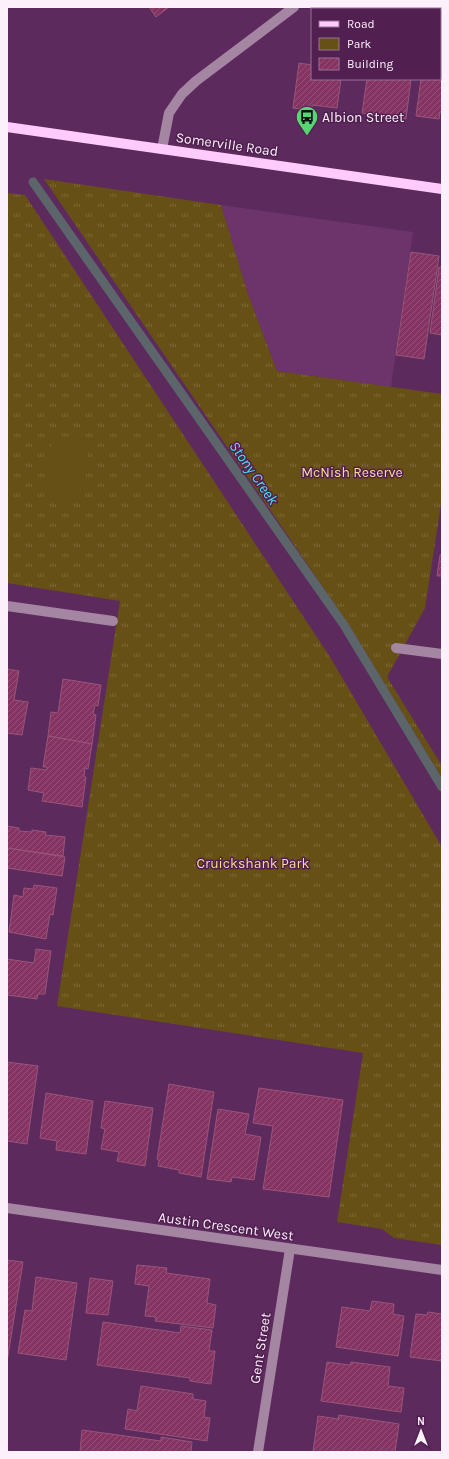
<svg xmlns="http://www.w3.org/2000/svg" width="449" height="1459" viewBox="0 0 449 1459" font-family="Karla,sans-serif">
<style>
.built{fill:#6c346b}
.park{fill:url(#park-tufts)}
.garden{fill:#665015}
.lines{fill:none;stroke-linecap:round;stroke-linejoin:round}
.stream{stroke:#5b656a;stroke-width:9}
.building{fill:url(#building-hatch);stroke:#99557a}
.minor{stroke:#a485a2;stroke-width:10}
.major{stroke:#fecbfc;stroke-width:10}
.labels{text-anchor:middle;stroke-width:3;stroke-linejoin:round;paint-order:stroke}
.poi-label{font-size:14px;fill:#fcf0fb;stroke:#512051;text-anchor:start}
.street-label{font-size:14px;fill:#fcf0fb;stroke:#512051}
.park-label{font-size:14px;fill:#f9dc97;stroke:#512051}
.water-label{font-size:15px;font-style:italic;fill:#4ddff2;stroke:#512051}
</style>
<defs>
<pattern id="park-tufts" width="24" height="20" patternUnits="userSpaceOnUse"><rect width="24" height="20" fill="#665015"/><path d="M3 7l-1-3M5 7V3M7 7l1-3M15 17l-1-3M17 17v-4M19 17l1-3" fill="none" stroke="#7d6a38"/></pattern>
<pattern id="building-hatch" width="6" height="6" patternUnits="userSpaceOnUse"><rect width="6" height="6" fill="#843362"/><path d="M-1 1l2-2M0 6l6-6M5 7l2-2" fill="none" stroke="#965179"/></pattern>
</defs>
<rect width="100%" height="100%" fill="#5d2a5d"/>
<path class="built" d="M221 205 413 232 391 387 277 371 248 294Z"/>
<g class="park">
<path d="M44 179 221 205 248 294 277 371 442 394V498L425 608 387 677 442 766V778L351 628Z"/>
<path d="M7 193 25 195 330 657 442 847V1245L394 1238 382 1229 337 1222 363 1053 57 1006 120 601 7 583Z"/>
</g>
<path class="garden" d="M53 435 90 440 81 502 44 497Z"/>
<g class="lines">
<path class="stream" d="M33 182 344 625 442 787"/>
</g>
<g class="building">
<path d="M149 7H169L156 17Z"/>
<path d="M384 7H425V9H383Z"/>
<path d="M440 31H442V112H440L439 119 416 116 421 79H440Z"/>
<path d="M299 63 312 65V79H341L337 108 312 105V111L293 108Z"/>
<path d="M367 79H411L406 119 362 113Z"/>
<path d="M411 252 439 256 424 359 396 355Z"/>
<path d="M439 267H442V335L430 333Z"/>
<path d="M440 555H442V576H437Z"/>
<path d="M7 669 19 671 14 700 28 702 22 735 7 733Z"/>
<path d="M63 679 101 685 98 706 95 705 93 714 96 715 92 744 48 736 51 712 58 713Z"/>
<path d="M48 736 92 744 88 769 85 768 84 777H86L82 807 42 801 44 793 28 790 31 768 47 770V767H43Z"/>
<path d="M7 826 19 828V831L32 832V830L46 832 45 835 65 837 63 856 7 848Z"/>
<path d="M7 848 65 857 62 876 7 868Z"/>
<path d="M34 885 57 888 53 915 50 914 46 939 9 932 14 895 23 897 24 888 33 889Z"/>
<path d="M36 949 51 951 45 994H38L37 999 7 995V959L34 963Z"/>
<path d="M7 1062 38 1066 27 1144 7 1141 8 1118 7 1117Z"/>
<path d="M169 1084 214 1092 201 1177 179 1173V1170L158 1166 159 1160 157 1159Z"/>
<path d="M259 1088 343 1100 329 1197 263 1189 273 1126 253 1123Z"/>
<path d="M46 1093 93 1101 86 1154 56 1150 57 1141 40 1138Z"/>
<path d="M105 1101 153 1108 145 1166 117 1161 119 1152 101 1149 105 1129 101 1128Z"/>
<path d="M218 1109 249 1114 245 1134 261 1137 254 1180 232 1177 231 1182 207 1179Z"/>
<path d="M7 1260 23 1262 7 1362Z"/>
<path d="M137 1265 167 1268 166 1273 210 1279 207 1303 216 1305 213 1328 155 1321 156 1317 145 1316 149 1286 135 1284Z"/>
<path d="M36 1277 77 1283 66 1360 18 1353 25 1310 32 1311Z"/>
<path d="M90 1278 113 1281 108 1315 86 1313Z"/>
<path d="M372 1301 394 1304 393 1314 404 1316 398 1356 336 1347 342 1307 370 1311Z"/>
<path d="M428 1312 442 1314V1361L410 1357 416 1314 427 1315Z"/>
<path d="M103 1322 180 1333 181 1326 212 1330 209 1351H215L211 1384 190 1381V1378L97 1365Z"/>
<path d="M327 1362 350 1365 351 1362 390 1367 388 1386 404 1388 401 1412 321 1401Z"/>
<path d="M141 1386 193 1394V1399L206 1401 204 1417 210 1418 207 1441 125 1429 128 1409 137 1411Z"/>
<path d="M339 1415 399 1424 395 1452H313L318 1416 338 1419Z"/>
<path d="M82 1430 161 1441V1437L192 1442 191 1452H80Z"/>
</g>
<g class="lines">
<g class="minor">
<path d="M162 149 169 113 182 94 196 81 294 7"/>
<path d="M7 606 113 621"/>
<path d="M396 648 442 654"/>
<path d="M7 1208 442 1270"/>
<path d="M258 1452 290 1249"/>
</g>
<path class="major" d="M7 127 442 189"/>
</g>
<defs>
<g id="bus-pin" transform="scale(1.15)"><path d="M0 17L-7.5 6A9.5 9.5 0 1 1 7.5 6Z" fill="#57d570" stroke="#512051"/><path d="M-5-6H5V4H4V6H2V4H-2V6H-4V4H-5ZM-3.5-4V0h7V-4ZM-3.5 1.2v1.5H-2V1.2ZM2 1.2v1.5H3.5V1.2Z" fill="#111"/></g>
</defs>
<g fill-rule="evenodd">
<use href="#bus-pin" x="307" y="117"/>
</g>
<g class="labels">
<g class="poi-label">
<text x="322" y="122">Albion Street</text>
</g>
<g class="street-label">
<text transform="translate(227 144) rotate(8)" y="5">Somerville Road</text>
<text transform="translate(226 1226) rotate(8)" y="5">Austin Crescent West</text>
<text transform="translate(260 1348) rotate(-81)" y="5">Gent Street</text>
</g>
<g class="park-label">
<text x="352" y="477">McNish Reserve</text>
<text x="253" y="868">Cruickshank Park</text>
</g>
<g class="water-label">
<text transform="translate(254 473) rotate(55)" y="5">Stony Creek</text>
</g>
</g>
<rect width="449" height="1459" fill="none" stroke="#fcf0fb" stroke-width="16"/>
<rect x="311" y="8" width="130" height="72" fill="#512051" stroke="#957395"/>
<rect x="319" y="21" width="20" height="6" fill="#fecbfc" stroke="#957395"/>
<text x="347" y="28" font-size="12" fill="#fcf0fb">Road</text>
<rect x="319" y="38" width="20" height="12" fill="url(#park-tufts)" stroke="#957395"/>
<text x="347" y="48" font-size="12" fill="#fcf0fb">Park</text>
<rect x="319" y="58" width="20" height="12" fill="url(#building-hatch)" stroke="#957395"/>
<text x="347" y="68" font-size="12" fill="#fcf0fb">Building</text>
<g transform="translate(421 1431)" stroke="#512051" stroke-width="3" paint-order="stroke">
<path d="M0-3L7 15L0 10L-7 15Z" fill="#fcf0fb"/>
<text y="-6" font-size="11" font-weight="bold" text-anchor="middle" fill="#fcf0fb">N</text>
</g>
</svg>
